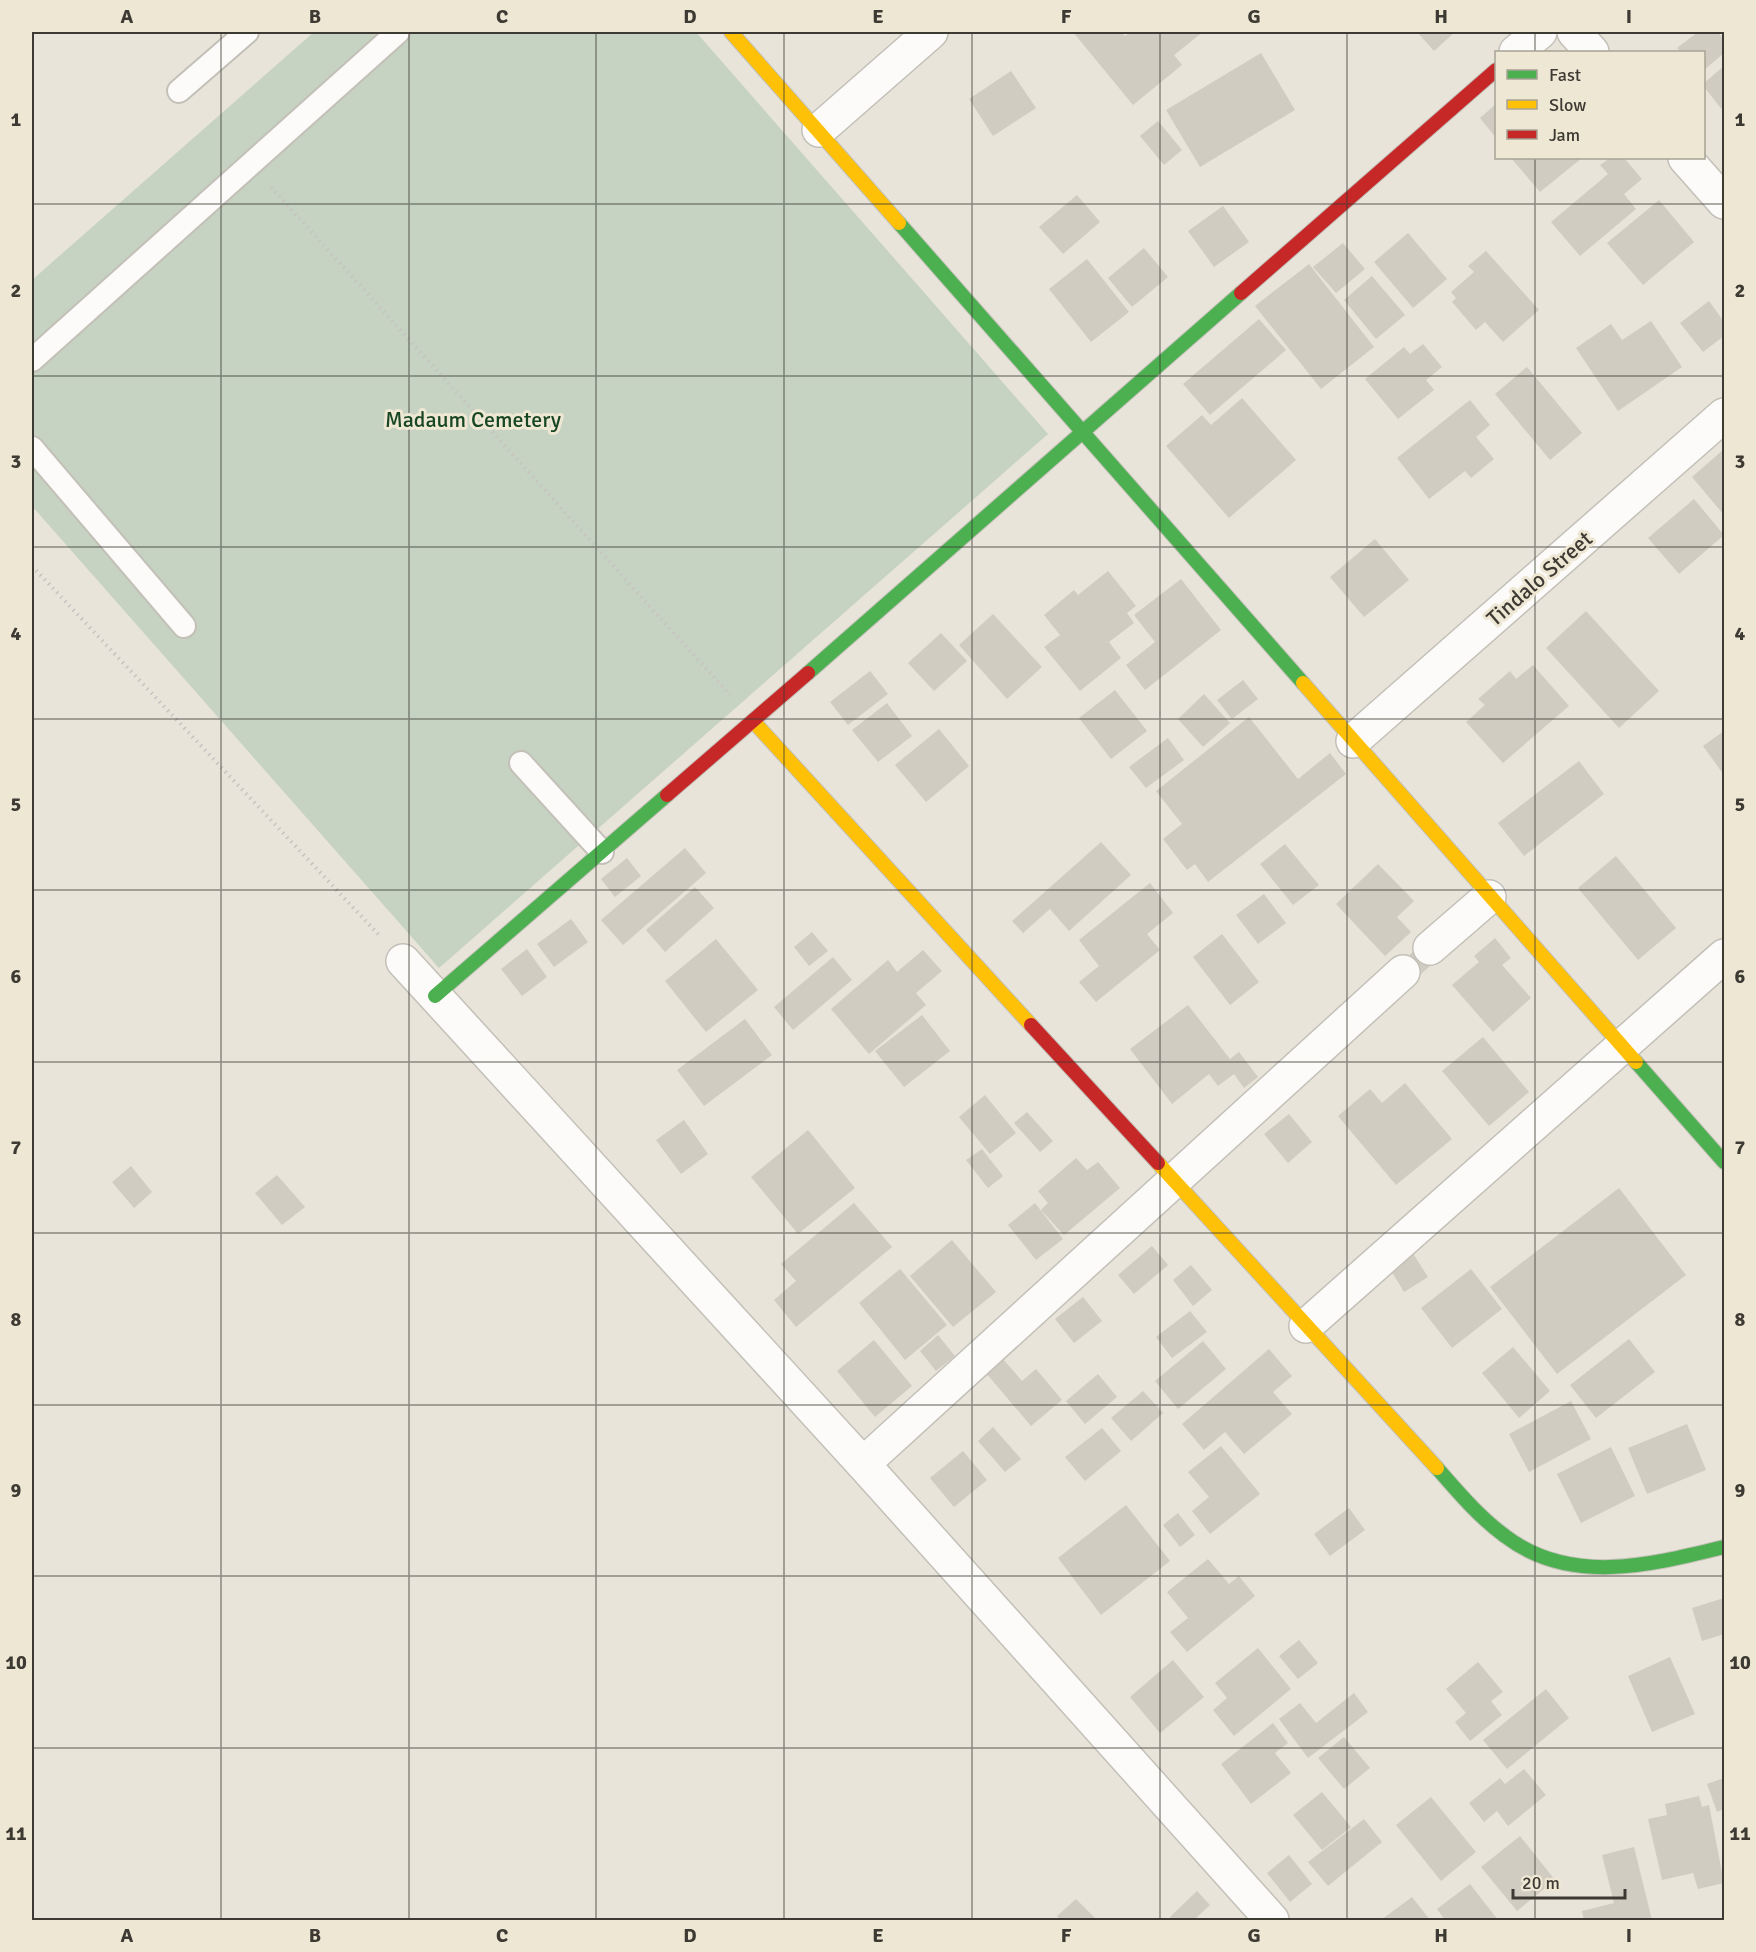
<svg xmlns="http://www.w3.org/2000/svg" width="1756" height="1952" viewBox="0 0 1756 1952" font-family="Signika,sans-serif">
<style>
.green{fill:#c6d2c2}
.building{fill:#d0ccc1}
.lines{fill:none;stroke-linecap:round;stroke-linejoin:round}
.lane-casing{stroke:#c3c0b8;stroke-width:26}
.street-casing{stroke:#c3c0b8;stroke-width:36}
.fast-casing{stroke:#c3c0b8;stroke-width:16}
.slow-casing{stroke:#c3c0b8;stroke-width:16}
.jam-casing{stroke:#c3c0b8;stroke-width:16}
.path{stroke:#c6c4c1;stroke-width:4;stroke-dasharray:1.5 4.5;stroke-linecap:butt}
.lane{stroke:#fcfbf9;stroke-width:22}
.street{stroke:#fcfbf9;stroke-width:33}
.fast{stroke:#4caf50;stroke-width:14}
.slow{stroke:#ffc107;stroke-width:14}
.jam{stroke:#c62828;stroke-width:14}
.grid{fill:none;stroke:#3d3a33;stroke-width:1.5;stroke-opacity:0.55}
.labels{text-anchor:middle;stroke-width:6;stroke-linejoin:round;paint-order:stroke}
.park-label{font-size:22px;fill:#174623;stroke:#eee7d4}
.street-label{font-size:22px;fill:#3d3a33;stroke:#eee7d4}
.neatline{fill:none;stroke:#3d3a33;stroke-width:2}
.grid-label{font-size:20px;text-anchor:middle;font-weight:bold;fill:#3d3a33}
</style>
<rect width="100%" height="100%" fill="#e8e4da"/>
<path class="green" d="M314 32H696L1048 434 439 968 32 506V280Z"/>
<g class="building">
<path d="M1073 32H1121L1125 36 1131 32H1203L1174 55 1182 65 1133 105Z"/>
<path d="M1417 32H1455L1434 51Z"/>
<path d="M1698 32H1718L1724 40V53L1704 70V52H1681L1677 48Z"/>
<path d="M1261 53 1295 110 1200 167 1166 110Z"/>
<path d="M1724 66V112L1704 87V83Z"/>
<path d="M1011 71 1036 108 993 136 969 99Z"/>
<path d="M1496 104V138L1480 118Z"/>
<path d="M1158 121 1182 150 1164 165 1140 136Z"/>
<path d="M1511 158H1582L1540 192Z"/>
<path d="M1610 158H1624L1642 179 1624 194 1636 209 1580 256 1551 222 1608 174 1600 165Z"/>
<path d="M1077 195 1100 222 1063 254 1039 227Z"/>
<path d="M1659 200 1694 242 1643 285 1607 243Z"/>
<path d="M1223 206 1249 242 1214 267 1188 231Z"/>
<path d="M1408 233 1447 279 1413 308 1374 262Z"/>
<path d="M1343 243 1365 269 1336 293 1313 267Z"/>
<path d="M1144 248 1168 277 1132 307 1108 278Z"/>
<path d="M1486 251 1539 310 1503 342 1485 322 1476 330 1452 302 1456 298 1451 292 1474 272 1468 266Z"/>
<path d="M1087 259 1129 312 1091 342 1049 289Z"/>
<path d="M1309 264 1374 347 1321 389 1255 306Z"/>
<path d="M1372 276 1405 315 1376 339 1344 300Z"/>
<path d="M1709 301 1724 322V336L1703 352 1680 323Z"/>
<path d="M1259 319 1286 350 1210 415 1183 384Z"/>
<path d="M1651 321 1682 367 1618 411 1576 348 1611 324 1622 340Z"/>
<path d="M1423 344 1442 367 1426 380 1434 390 1398 419 1365 379 1404 347 1410 354Z"/>
<path d="M1527 367 1582 433 1550 460 1495 394Z"/>
<path d="M1242 398 1296 460 1229 518 1166 446 1202 415 1211 425Z"/>
<path d="M1470 400 1490 425 1476 437 1494 459 1471 478 1465 471 1429 499 1397 458Z"/>
<path d="M1724 449V515L1692 477Z"/>
<path d="M1694 499 1724 535 1679 574 1648 538Z"/>
<path d="M1375 539 1409 580 1364 617 1330 577Z"/>
<path d="M1108 571 1136 606 1127 613 1134 623 1109 642 1121 658 1080 691 1044 647 1060 635 1044 615 1074 590 1078 595Z"/>
<path d="M1181 579 1221 630 1145 690 1126 665 1155 642 1134 615Z"/>
<path d="M1586 611 1659 691 1619 728 1546 648Z"/>
<path d="M993 614 1042 667 1007 699 959 645Z"/>
<path d="M941 633 967 661 934 691 908 663Z"/>
<path d="M1533 665 1569 706 1503 763 1466 722 1485 705 1478 699 1510 671 1516 679Z"/>
<path d="M870 671 888 694 848 725 830 702Z"/>
<path d="M1243 680 1258 699 1232 719 1217 700Z"/>
<path d="M1115 690 1147 731 1111 759 1079 718Z"/>
<path d="M1204 694 1230 723 1203 747 1178 719Z"/>
<path d="M887 703 912 736 878 762 852 730Z"/>
<path d="M1249 717 1298 779 1330 753 1346 774 1208 882 1195 864 1187 870 1163 839 1182 824 1156 791Z"/>
<path d="M939 729 969 766 926 802 895 765Z"/>
<path d="M1724 731V775L1703 746Z"/>
<path d="M1168 738 1184 760 1146 788 1129 767Z"/>
<path d="M1579 761 1604 794 1524 856 1498 823Z"/>
<path d="M1101 842 1131 875 1069 931 1050 909 1023 933 1012 921Z"/>
<path d="M1285 844 1319 885 1293 905 1260 864Z"/>
<path d="M685 848 706 873 623 945 601 920Z"/>
<path d="M1616 856 1676 928 1638 960 1578 888Z"/>
<path d="M627 858 641 876 615 897 601 879Z"/>
<path d="M1378 864 1414 901 1397 917 1411 932 1385 956 1336 904Z"/>
<path d="M1150 883 1173 913 1147 934 1160 950 1096 1002 1079 982 1099 966 1079 940Z"/>
<path d="M695 887 714 908 665 952 646 930Z"/>
<path d="M1264 894 1286 923 1258 944 1236 915Z"/>
<path d="M571 919 588 942 554 967 537 944Z"/>
<path d="M812 932 828 951 809 966 794 947Z"/>
<path d="M1222 934 1259 982 1230 1005 1193 957Z"/>
<path d="M1495 938 1511 958 1502 965 1531 998 1493 1032 1452 985 1479 962 1474 956Z"/>
<path d="M716 939 758 990 706 1032 665 981Z"/>
<path d="M1424 942 1438 959 1412 982 1397 966Z"/>
<path d="M527 949 547 977 522 996 501 969Z"/>
<path d="M923 950 942 971 916 993 926 1005 869 1054 831 1009 888 960 897 972Z"/>
<path d="M833 957 852 980 793 1030 774 1007Z"/>
<path d="M1188 1005 1230 1059 1239 1052 1258 1077 1244 1088 1234 1074 1218 1086 1209 1074 1172 1104 1130 1049Z"/>
<path d="M922 1015 950 1051 904 1087 875 1051Z"/>
<path d="M745 1019 772 1055 704 1106 677 1070Z"/>
<path d="M1483 1037 1529 1092 1489 1126 1442 1071Z"/>
<path d="M1405 1083 1452 1139 1396 1185 1338 1116 1370 1089 1382 1103Z"/>
<path d="M985 1095 1016 1133 990 1154 959 1117Z"/>
<path d="M1027 1112 1053 1141 1040 1152 1014 1123Z"/>
<path d="M1289 1114 1312 1142 1288 1163 1264 1134Z"/>
<path d="M684 1120 708 1154 681 1174 656 1140Z"/>
<path d="M808 1130 855 1188 798 1234 751 1177Z"/>
<path d="M982 1149 1003 1176 988 1188 966 1160Z"/>
<path d="M1076 1158 1087 1170 1098 1162 1120 1188 1064 1235 1041 1210 1048 1203 1038 1191Z"/>
<path d="M131 1166 152 1192 134 1208 112 1182Z"/>
<path d="M277 1175 305 1207 282 1225 255 1193Z"/>
<path d="M1619 1188 1686 1275 1557 1374 1490 1287Z"/>
<path d="M854 1203 892 1247 796 1327 774 1300 796 1281 781 1264Z"/>
<path d="M1035 1203 1063 1239 1036 1260 1008 1225Z"/>
<path d="M952 1240 996 1292 953 1327 910 1276Z"/>
<path d="M1152 1246 1168 1265 1134 1294 1118 1275Z"/>
<path d="M1412 1252 1428 1277 1404 1292 1389 1267Z"/>
<path d="M1191 1265 1212 1290 1193 1306 1173 1280Z"/>
<path d="M900 1269 947 1325 905 1360 859 1303Z"/>
<path d="M1471 1269 1502 1309 1452 1348 1421 1308Z"/>
<path d="M1083 1297 1102 1321 1074 1343 1055 1319Z"/>
<path d="M1190 1311 1207 1332 1172 1358 1156 1337Z"/>
<path d="M938 1335 955 1356 936 1371 920 1351Z"/>
<path d="M1629 1339 1655 1372 1596 1418 1570 1385Z"/>
<path d="M874 1340 912 1386 875 1417 837 1371Z"/>
<path d="M1203 1341 1226 1369 1178 1409 1155 1381Z"/>
<path d="M1513 1347 1550 1391 1519 1418 1482 1373Z"/>
<path d="M1269 1349 1292 1376 1273 1392 1292 1414 1244 1454 1225 1432 1204 1450 1182 1424Z"/>
<path d="M1003 1359 1022 1381 1036 1369 1062 1400 1031 1426 986 1373Z"/>
<path d="M1098 1374 1117 1397 1085 1424 1066 1401Z"/>
<path d="M1143 1391 1163 1413 1131 1441 1111 1418Z"/>
<path d="M1571 1401 1591 1439 1529 1472 1509 1434Z"/>
<path d="M1687 1424 1706 1470 1647 1494 1628 1448Z"/>
<path d="M993 1427 1021 1459 1005 1472 978 1441Z"/>
<path d="M1102 1428 1121 1451 1085 1481 1065 1457Z"/>
<path d="M1221 1446 1260 1494 1210 1534 1192 1511 1209 1497 1188 1472Z"/>
<path d="M1611 1447 1635 1496 1581 1523 1557 1474Z"/>
<path d="M963 1451 987 1480 954 1507 930 1478Z"/>
<path d="M1126 1505 1170 1561 1101 1615 1058 1558Z"/>
<path d="M1349 1508 1365 1530 1330 1556 1314 1534Z"/>
<path d="M1178 1513 1195 1535 1180 1547 1163 1525Z"/>
<path d="M1208 1559 1229 1584 1239 1576 1255 1596 1187 1652 1170 1632 1188 1618 1167 1592Z"/>
<path d="M1724 1598V1634L1702 1641 1692 1608Z"/>
<path d="M1299 1640 1318 1663 1298 1679 1279 1656Z"/>
<path d="M1258 1648 1291 1689 1234 1736 1213 1710 1227 1698 1215 1683Z"/>
<path d="M1670 1657 1695 1714 1652 1732 1628 1676Z"/>
<path d="M1173 1660 1204 1697 1160 1733 1130 1697Z"/>
<path d="M1478 1662 1503 1692 1491 1701 1502 1715 1470 1741 1455 1722 1466 1713 1446 1689Z"/>
<path d="M1546 1689 1569 1718 1507 1769 1483 1740Z"/>
<path d="M1354 1693 1368 1712 1308 1758 1279 1719 1300 1703 1316 1723Z"/>
<path d="M1273 1723 1288 1743 1275 1753 1291 1773 1251 1804 1221 1764Z"/>
<path d="M1344 1737 1370 1768 1344 1789 1318 1758Z"/>
<path d="M1524 1769 1546 1795 1508 1826 1497 1811 1484 1822 1469 1803 1500 1778 1505 1784Z"/>
<path d="M1724 1778V1809L1717 1812 1707 1784Z"/>
<path d="M1322 1792 1351 1827 1322 1850 1293 1815Z"/>
<path d="M1699 1796 1702 1807 1709 1805 1724 1883 1698 1889 1693 1873 1662 1880 1648 1819 1667 1815 1665 1804Z"/>
<path d="M1431 1797 1476 1852 1441 1881 1396 1825Z"/>
<path d="M1364 1819 1382 1842 1328 1886 1308 1862Z"/>
<path d="M1520 1836 1555 1880 1517 1911 1481 1867Z"/>
<path d="M1634 1847 1652 1920H1584L1582 1911 1614 1903 1602 1855Z"/>
<path d="M1289 1855 1312 1884 1290 1902 1267 1873Z"/>
<path d="M1470 1884 1498 1920H1445L1437 1909Z"/>
<path d="M1197 1891 1210 1905 1194 1920H1174L1170 1917Z"/>
<path d="M1412 1897 1430 1920H1381Z"/>
<path d="M1076 1899 1097 1920H1061L1057 1916Z"/>
</g>
<g class="lines">
<g class="lane-casing">
<g id="lane">
<path d="M179 91 247 32"/>
<path d="M32 360 398 32"/>
<path d="M32 448 184 626"/>
<path d="M521 763 602 852"/>
</g>
</g>
<g class="street-casing">
<g id="street">
<path d="M1574 32 1592 52"/>
<path d="M1516 52 1540 32"/>
<path d="M819 130 931 32"/>
<path d="M1685 158 1724 202"/>
<path d="M1353 741 1724 415"/>
<path d="M1430 948 1489 897"/>
<path d="M403 961 863 1464 1272 1920"/>
<path d="M1306 1326 1724 956"/>
<path d="M863 1464 1403 972"/>
</g>
</g>
<g class="fast-casing">
<g id="fast">
<path d="M899 223 1303 683"/>
<path d="M808 673 1241 293"/>
<path d="M435 996 667 795"/>
<path d="M1636 1062 1724 1162"/>
<path d="M1437 1468C1458 1492 1479 1517 1505 1536 1570 1586 1651 1565 1724 1547"/>
</g>
</g>
<g class="slow-casing">
<g id="slow">
<path d="M731 32 899 223"/>
<path d="M1303 683 1636 1062"/>
<path d="M753 721 1031 1025"/>
<path d="M1158 1163 1437 1468"/>
</g>
</g>
<g class="jam-casing">
<g id="jam">
<path d="M1241 293 1496 70"/>
<path d="M667 795 808 673"/>
<path d="M1031 1025 1158 1163"/>
</g>
</g>
<g class="path">
<path d="M271 187 730 695"/>
<path d="M32 566 379 935"/>
</g>
<use href="#lane" class="lane"/>
<use href="#street" class="street"/>
<use href="#fast" class="fast"/>
<use href="#slow" class="slow"/>
<use href="#jam" class="jam"/>
</g>
<path class="grid" d="M221 32V1920M409 32V1920M596 32V1920M784 32V1920M972 32V1920M1160 32V1920M1347 32V1920M1535 32V52M1535 158V1920M32 204H1724M32 376H1724M32 547H1724M32 719H1724M32 890H1724M32 1062H1724M32 1233H1724M32 1405H1724M32 1576H1724M32 1748H1724"/>
<g class="labels">
<g class="park-label">
<text x="473" y="427">Madaum Cemetery</text>
</g>
<g class="street-label">
<text transform="translate(1539 578) rotate(-41)" y="8">Tindalo Street</text>
</g>
</g>
<rect width="1756" height="1952" fill="none" stroke="#eee7d4" stroke-width="66"/>
<rect x="1495" y="51" width="210" height="108" fill="#eee7d4" stroke="#a7a294" stroke-width="1.5"/>
<rect x="1507" y="70" width="30" height="9" fill="#4caf50" stroke="#a7a294" stroke-width="1.5"/>
<text x="1549" y="81" font-size="18" fill="#3d3a33">Fast</text>
<rect x="1507" y="100" width="30" height="9" fill="#ffc107" stroke="#a7a294" stroke-width="1.5"/>
<text x="1549" y="111" font-size="18" fill="#3d3a33">Slow</text>
<rect x="1507" y="130" width="30" height="9" fill="#c62828" stroke="#a7a294" stroke-width="1.5"/>
<text x="1549" y="141" font-size="18" fill="#3d3a33">Jam</text>
<path d="M1513 1889v9h112v-9" fill="none" stroke="#3d3a33" stroke-width="3"/>
<text x="1522" y="1889" font-size="18" fill="#3d3a33" stroke="#eee7d4" stroke-width="4.5" paint-order="stroke">20 m</text>
<rect x="33" y="33" width="1690" height="1886" class="neatline"/>
<g class="grid-label">
<text x="127" y="23">A</text>
<text x="315" y="23">B</text>
<text x="502" y="23">C</text>
<text x="690" y="23">D</text>
<text x="878" y="23">E</text>
<text x="1066" y="23">F</text>
<text x="1254" y="23">G</text>
<text x="1441" y="23">H</text>
<text x="1629" y="23">I</text>
<text x="16" y="126">1</text>
<text x="1740" y="126">1</text>
<text x="16" y="297">2</text>
<text x="1740" y="297">2</text>
<text x="16" y="468">3</text>
<text x="1740" y="468">3</text>
<text x="16" y="640">4</text>
<text x="1740" y="640">4</text>
<text x="16" y="811">5</text>
<text x="1740" y="811">5</text>
<text x="16" y="983">6</text>
<text x="1740" y="983">6</text>
<text x="16" y="1154">7</text>
<text x="1740" y="1154">7</text>
<text x="16" y="1326">8</text>
<text x="1740" y="1326">8</text>
<text x="16" y="1497">9</text>
<text x="1740" y="1497">9</text>
<text x="16" y="1669">10</text>
<text x="1740" y="1669">10</text>
<text x="16" y="1840">11</text>
<text x="1740" y="1840">11</text>
<text x="127" y="1942">A</text>
<text x="315" y="1942">B</text>
<text x="502" y="1942">C</text>
<text x="690" y="1942">D</text>
<text x="878" y="1942">E</text>
<text x="1066" y="1942">F</text>
<text x="1254" y="1942">G</text>
<text x="1441" y="1942">H</text>
<text x="1629" y="1942">I</text>
</g>
</svg>
